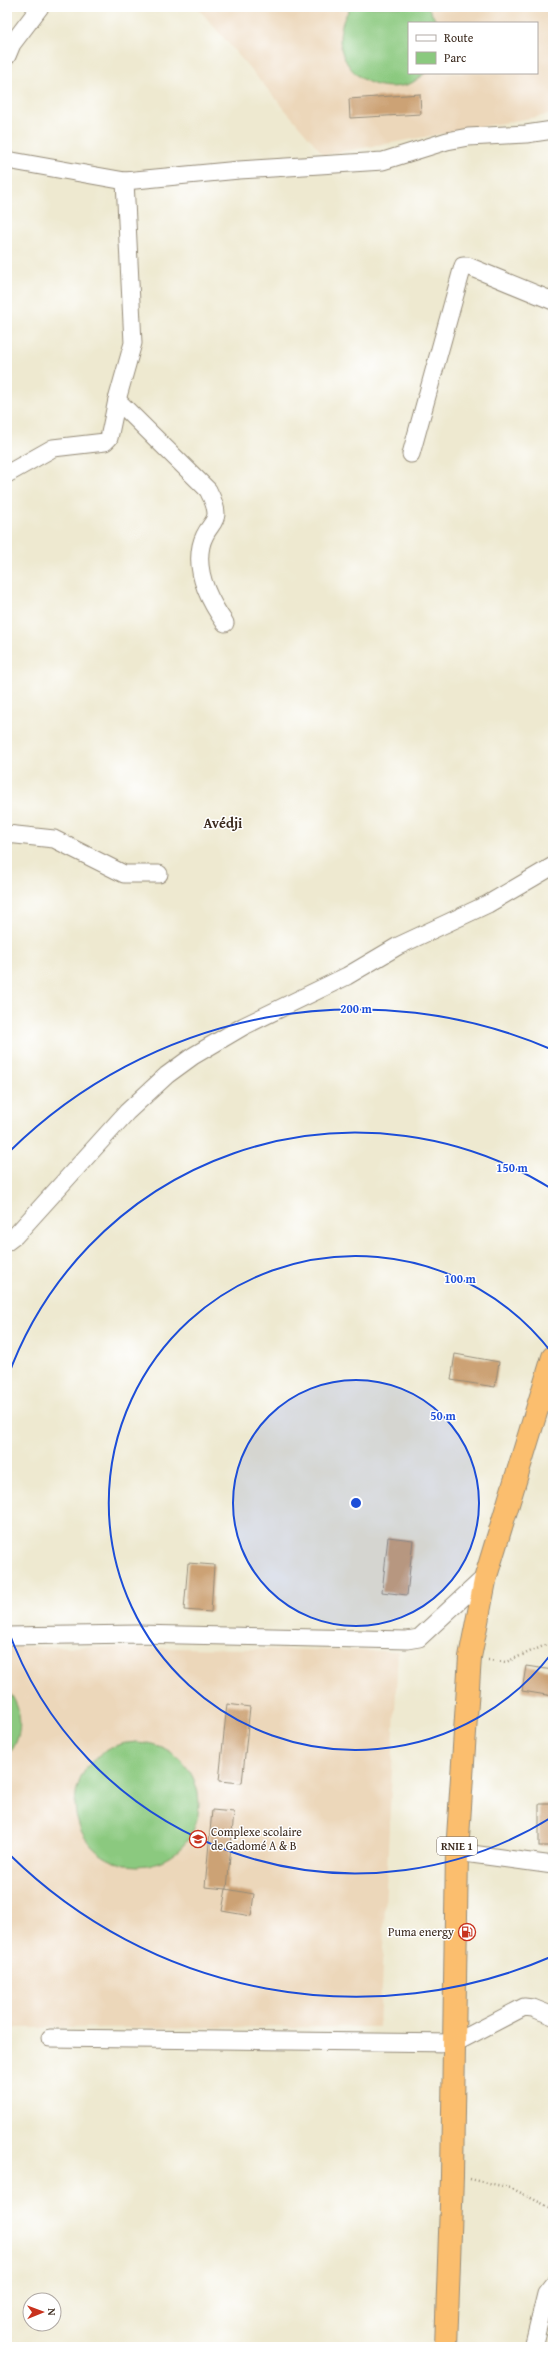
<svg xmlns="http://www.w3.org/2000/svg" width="560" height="2354" viewBox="0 0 560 2354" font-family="'Gentium Book Plus',serif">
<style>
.built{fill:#ecd7ba;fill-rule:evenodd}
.park{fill:#8bc97f;stroke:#637a4e}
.building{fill:#cca275}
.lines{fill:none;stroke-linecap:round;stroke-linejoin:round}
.minor-casing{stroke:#948a77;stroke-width:19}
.highway-casing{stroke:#948a77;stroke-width:24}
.path{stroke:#948a77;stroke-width:2.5;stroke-dasharray:1 3;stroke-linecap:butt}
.minor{stroke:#fff;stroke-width:17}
.highway{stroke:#fbbe6e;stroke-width:22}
.ring{fill:none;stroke:#1d4ed8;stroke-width:2}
.labels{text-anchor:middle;stroke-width:3;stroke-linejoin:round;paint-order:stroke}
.shield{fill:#fff;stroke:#766a62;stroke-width:1}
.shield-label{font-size:11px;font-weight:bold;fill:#3b2a1e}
.poi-label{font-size:12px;fill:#3b2a1e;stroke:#fff;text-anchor:start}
.quarter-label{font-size:14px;font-weight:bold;fill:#3b2a1e;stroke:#fff}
.centre{fill:#1d4ed8;stroke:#fff;stroke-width:2}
.ring-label{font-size:12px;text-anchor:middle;font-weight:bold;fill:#1d4ed8;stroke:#fff;stroke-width:3;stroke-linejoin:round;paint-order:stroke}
</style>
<rect width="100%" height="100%" fill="#fff"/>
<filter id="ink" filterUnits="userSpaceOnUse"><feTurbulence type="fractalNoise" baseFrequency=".025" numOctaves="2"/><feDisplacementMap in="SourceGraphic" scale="8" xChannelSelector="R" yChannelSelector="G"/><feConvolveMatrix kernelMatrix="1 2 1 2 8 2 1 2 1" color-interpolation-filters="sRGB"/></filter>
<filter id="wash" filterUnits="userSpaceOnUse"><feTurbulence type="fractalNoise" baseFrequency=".012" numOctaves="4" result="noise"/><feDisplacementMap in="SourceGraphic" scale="16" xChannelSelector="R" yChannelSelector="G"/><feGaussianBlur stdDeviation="0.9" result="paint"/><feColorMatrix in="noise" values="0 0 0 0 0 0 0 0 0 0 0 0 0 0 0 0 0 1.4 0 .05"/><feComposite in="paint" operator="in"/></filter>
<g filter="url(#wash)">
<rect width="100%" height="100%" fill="#eee9d0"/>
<g class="built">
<path d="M197 7H553V114L324 155ZM409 23H537V73H409Z"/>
<path d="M7 1646 398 1651 379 2027 7 2028Z"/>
</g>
<g class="park">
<path d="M351 7H428L437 23H409V73H425L424 74C419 78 412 84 406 85 357 97 321 48 351 7Z"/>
<path d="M7 1690C24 1707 24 1739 7 1756Z"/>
<circle cx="137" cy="1804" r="62"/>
</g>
<g id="blocks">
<g class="building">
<path d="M420 94 421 114 350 118 349 99Z"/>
<path d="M455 1354 499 1362 495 1387 451 1380Z"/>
<path d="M388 1537 413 1540 407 1595 382 1592Z"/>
<path d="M188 1563 214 1565 211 1612 184 1610Z"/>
<path d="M526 1666 553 1670V1696L522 1691Z"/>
<path d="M227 1704 250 1707 242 1783 219 1781Z"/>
<rect x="539" y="1804" width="14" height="42"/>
<path d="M212 1810 234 1812 227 1889 205 1887Z"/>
<path d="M226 1889 254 1894 251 1916 222 1911Z"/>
</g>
</g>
</g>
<g filter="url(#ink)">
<use href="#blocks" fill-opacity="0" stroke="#948a77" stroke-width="1"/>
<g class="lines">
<g class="minor-casing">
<g id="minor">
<path d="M7 56 12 44 40 7"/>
<path d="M7 160 125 181 239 170 383 161 447 141 468 137 526 134 553 130"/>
<path d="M117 400 133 343 125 181"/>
<path d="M411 454 463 266H468L553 301"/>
<path d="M7 474 53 448 105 442 109 438 117 400 208 490C227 527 207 518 201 546 195 574 210 602 225 623"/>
<path d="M7 834 54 839 124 874H159"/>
<path d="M7 1242 15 1236 127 1112 167 1075 193 1056 244 1026 347 976 398 946 488 904 553 866"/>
<path d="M7 1636 137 1634 407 1640 419 1638 486 1576"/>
<path d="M457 1852 553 1865"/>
<path d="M50 2038 455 2043 524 2007 533 2008 553 2016"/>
<path d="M533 2347 546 2294 553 2285"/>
</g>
</g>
<g class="highway-casing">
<path id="highway" d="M446 2347 452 2176 457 1852 470 1657 486 1576 553 1357"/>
</g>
<g class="path">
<path d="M488 1660 506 1662 553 1642"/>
<path d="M470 2179 511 2188 553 2209"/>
</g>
<use href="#minor" class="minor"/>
<use href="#highway" class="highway"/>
</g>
</g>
<circle cx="356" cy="1503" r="123" fill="#1d4ed8" fill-opacity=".12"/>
<g class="ring">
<circle cx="356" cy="1503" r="123"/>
<path d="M552 1653A247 247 0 1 1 552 1353"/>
<path d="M552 1817A370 370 0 0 1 7 1627M7 1379A370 370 0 0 1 552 1189"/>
<path d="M553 1956A494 494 0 0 1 10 1855M10 1151A494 494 0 0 1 553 1050"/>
</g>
<defs>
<g id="school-ring" transform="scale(0.9)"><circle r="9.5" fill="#fff" stroke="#c8321e" stroke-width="1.5"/><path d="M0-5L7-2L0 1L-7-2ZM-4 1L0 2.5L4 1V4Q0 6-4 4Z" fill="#c8321e"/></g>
<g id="fuel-ring" transform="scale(0.9)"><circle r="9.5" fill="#fff" stroke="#c8321e" stroke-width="1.5"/><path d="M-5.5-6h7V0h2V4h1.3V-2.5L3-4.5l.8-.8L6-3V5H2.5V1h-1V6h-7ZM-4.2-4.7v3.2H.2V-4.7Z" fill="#c8321e"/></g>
</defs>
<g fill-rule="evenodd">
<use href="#school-ring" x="198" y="1839"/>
<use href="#fuel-ring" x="467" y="1932"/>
</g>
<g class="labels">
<rect class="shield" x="437" y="1837" width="40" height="18" rx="3"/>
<g class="shield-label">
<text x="457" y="1850">RNIE 1</text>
</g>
<g class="poi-label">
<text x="211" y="1836">Complexe scolaire<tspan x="211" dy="14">de Gadomé A &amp; B</tspan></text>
<text x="454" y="1936" text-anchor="end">Puma energy</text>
</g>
<g class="quarter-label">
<text x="223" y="828">Avédji</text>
</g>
</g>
<circle cx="356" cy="1503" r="6" class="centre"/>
<g class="ring-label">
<text x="356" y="1013">200 m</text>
<text x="512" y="1172">150 m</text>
<text x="460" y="1283">100 m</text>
<text x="443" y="1420">50 m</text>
</g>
<rect width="560" height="2354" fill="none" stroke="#fff" stroke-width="24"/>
<rect x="408" y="22" width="130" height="52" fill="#ffffff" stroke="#b1aaa5"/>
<rect x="416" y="35" width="20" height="6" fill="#ffffff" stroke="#b1aaa5"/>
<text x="444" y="42" font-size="12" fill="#3b2a1e">Route</text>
<rect x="416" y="52" width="20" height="12" fill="#8bc97f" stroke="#b1aaa5"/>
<text x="444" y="62" font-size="12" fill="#3b2a1e">Parc</text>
<g transform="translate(42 2312) rotate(89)"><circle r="19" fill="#ffffff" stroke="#b1aaa5"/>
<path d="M0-3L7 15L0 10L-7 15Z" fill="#c8321e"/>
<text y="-6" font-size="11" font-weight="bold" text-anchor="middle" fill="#3b2a1e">N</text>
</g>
</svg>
